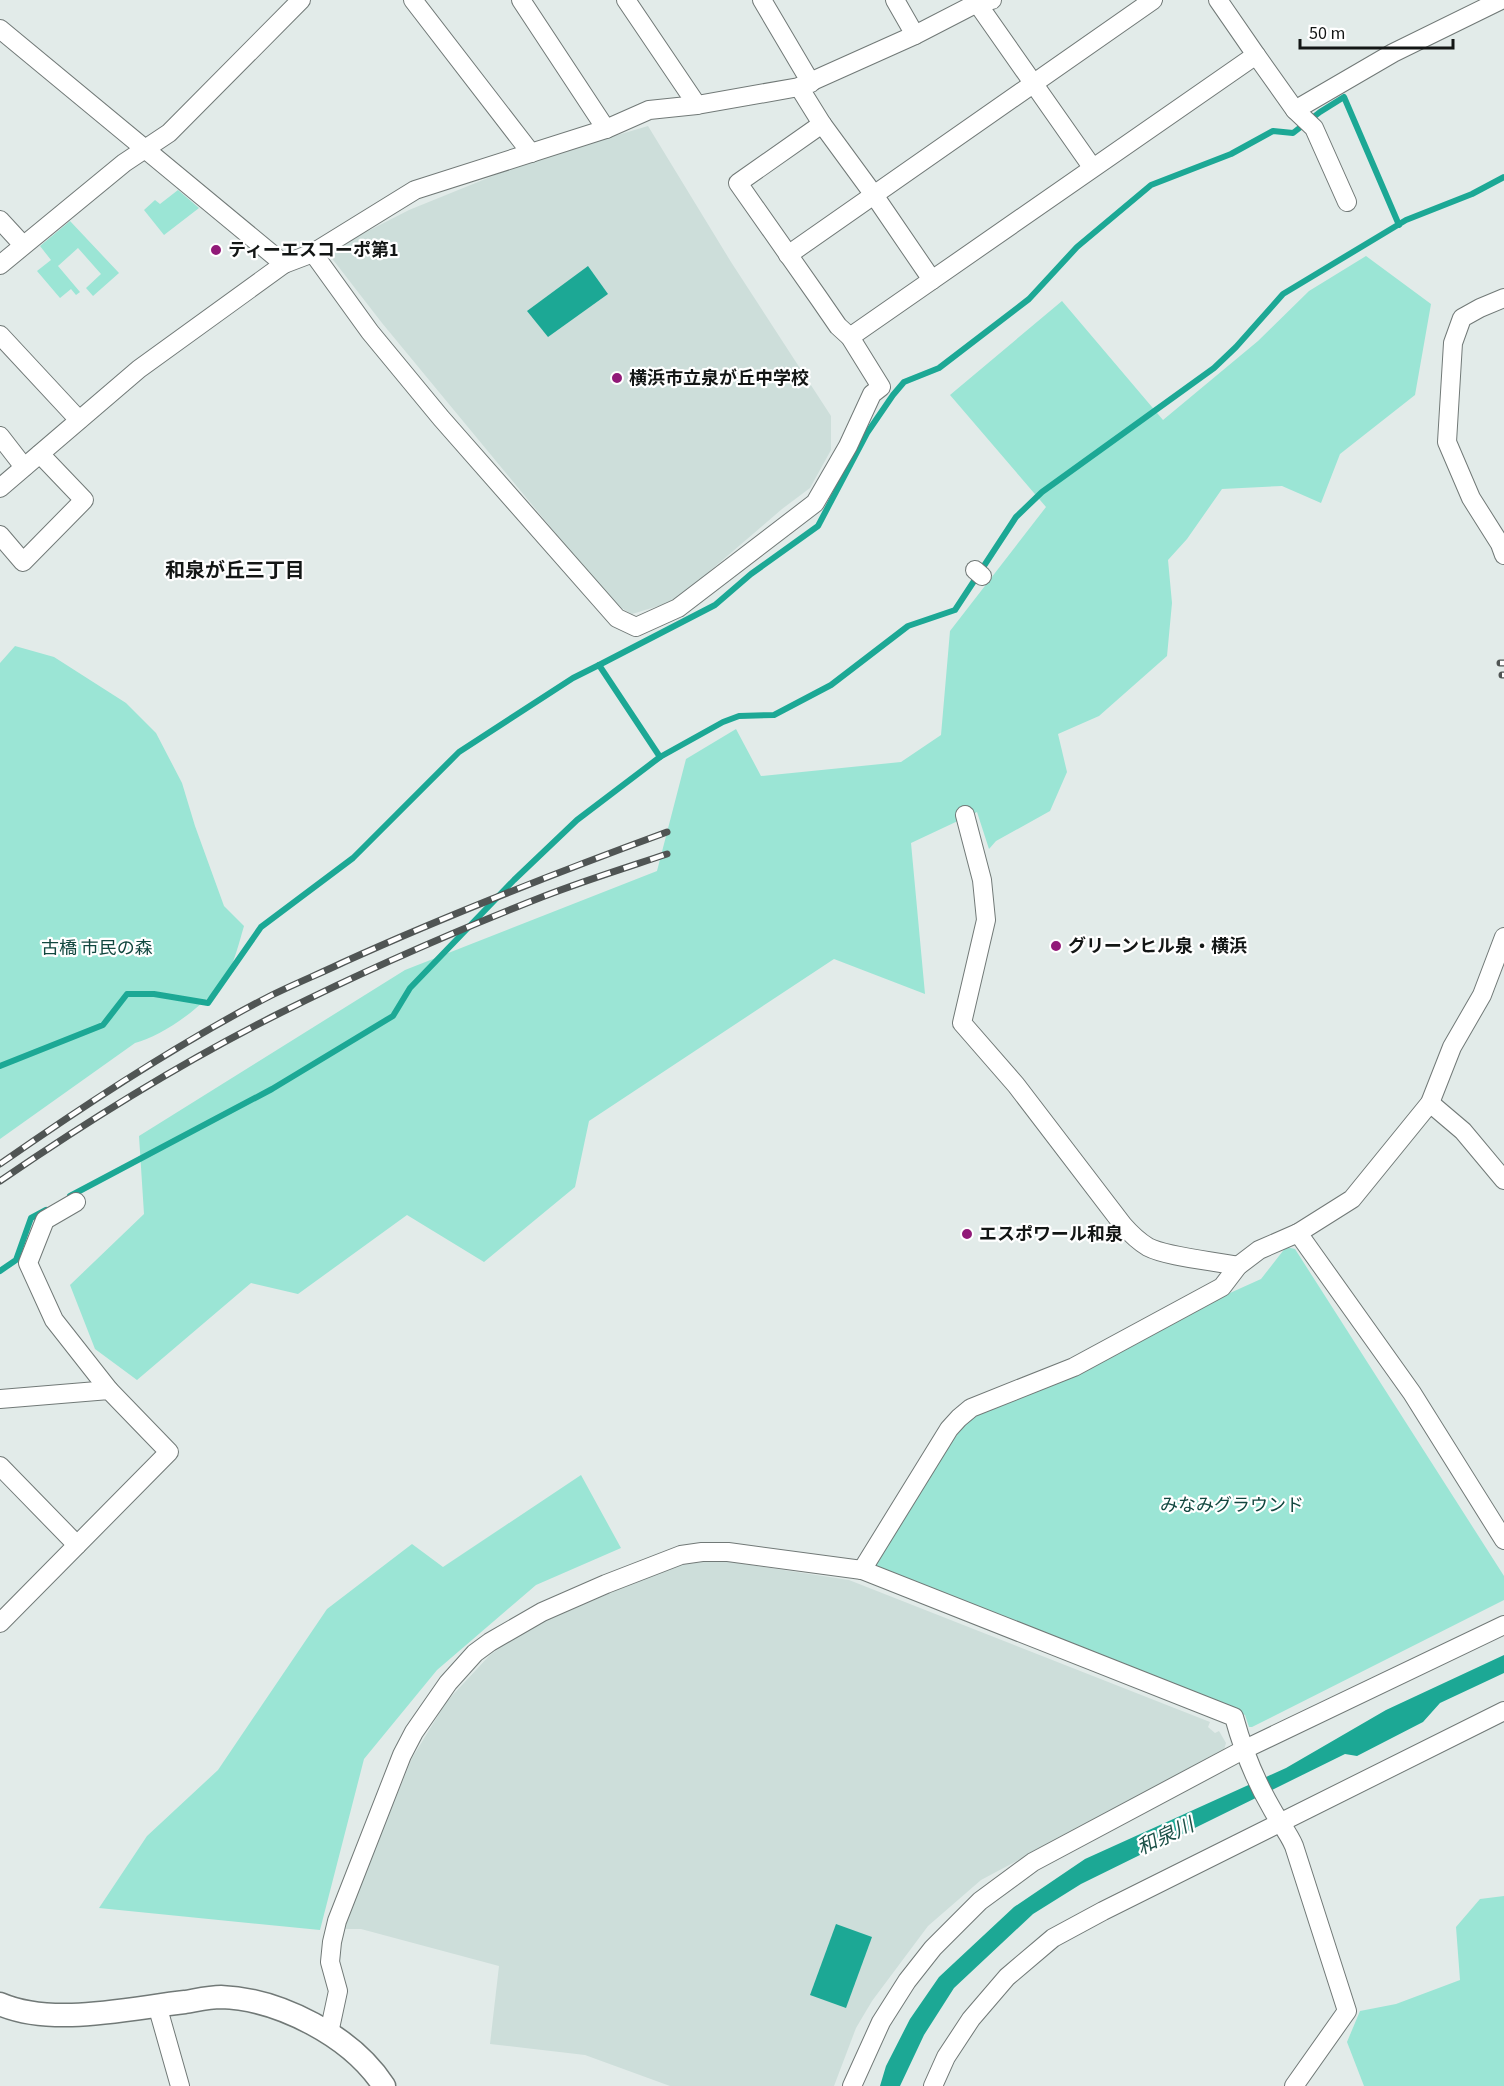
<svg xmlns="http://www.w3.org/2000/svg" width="1504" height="2086" viewBox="0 0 1504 2086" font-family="'Source Sans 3','Noto Sans JP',sans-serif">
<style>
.built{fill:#cddeda}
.green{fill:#9be5d5}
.water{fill:#1ca895}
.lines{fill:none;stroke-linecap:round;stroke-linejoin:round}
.stream{stroke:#1ca895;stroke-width:6}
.minor-casing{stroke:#717977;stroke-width:20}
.tertiary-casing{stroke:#717977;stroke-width:25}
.minor{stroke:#fff;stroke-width:18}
.tertiary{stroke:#fff;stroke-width:22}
.rail-casing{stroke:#505554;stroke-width:7}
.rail{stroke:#fff;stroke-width:4.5;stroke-dasharray:14;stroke-linecap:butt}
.poi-dot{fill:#911a78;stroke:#fff;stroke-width:2}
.labels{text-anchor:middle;stroke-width:4.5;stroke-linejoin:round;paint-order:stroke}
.poi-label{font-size:18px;font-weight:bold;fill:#131615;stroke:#fff;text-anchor:start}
.park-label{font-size:18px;fill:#11473f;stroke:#fff}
.neighbourhood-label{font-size:20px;font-weight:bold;fill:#131615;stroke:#fff}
.water-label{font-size:20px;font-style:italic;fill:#1c5148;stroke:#fff}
</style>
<rect width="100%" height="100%" fill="#e2ebe9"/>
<g class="built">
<path d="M648 126 731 262 831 416V450L810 488 782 509 690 588 668 603 632 614 614 604 382 323 327 252 409 210 510 169 540 158Z"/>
<path d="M718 1560 849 1580 1210 1722 1208 1727 1215 1733 1219 1731 1226 1743 1224 1750 981 1880 928 1926 872 2001 856 2028 834 2086H670L585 2055 490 2044 499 1966 361 1929H342L412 1758 447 1701 490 1655 524 1630 673 1566Z"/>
</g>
<g class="green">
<path d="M178 190 199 208 164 235 144 210 155 200 160 204Z"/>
<path d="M70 221 119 273 93 296 86 288 101 274 78 248 58 266 80 292 76 295 71 289 60 298 37 271 51 260 40 246Z"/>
<path d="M1366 256 1431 304 1415 395 1340 454 1321 503 1282 486 1222 489 1187 539 1168 560 1172 603 1167 656 1099 716 1058 734 1067 772 1050 811 996 841 989 849 977 812 911 843 925 994 834 959 589 1121 575 1187 484 1262 407 1215 298 1294 251 1283 137 1380 95 1349 70 1285 144 1214 139 1136 405 970 657 871 686 759 736 729 761 776 901 762 941 735 950 631 1046 507 950 395 1062 301 1163 420 1258 341 1309 291Z"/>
<path d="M15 646 54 657 126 703 156 733 182 783 195 826 224 906 244 926C239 943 235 960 227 975 211 1001 164 1036 135 1043L0 1139V663Z"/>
<path d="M1286 1247 1295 1249 1504 1576V1600L1252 1727H1249L1245 1715 877 1573 873 1564 897 1515 968 1420 1179 1316 1261 1279Z"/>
<path d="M581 1475 621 1548 536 1585 437 1670 364 1759 320 1930 99 1908 147 1836 218 1770 327 1609 412 1544 443 1567Z"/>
<path d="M1504 1896V2086H1364L1347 2042 1360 2011 1396 2004 1460 1980 1456 1927 1480 1899Z"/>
</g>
<g class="water">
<path d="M588 266 608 294 548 337 527 311Z"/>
<path d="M1504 1655V1673L1440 1703 1423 1722 1357 1756 1345 1754 1081 1884 1033 1914 954 1988 924 2035 900 2086H880L886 2066 910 2019 939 1977 1014 1907 1085 1859 1286 1768 1386 1710Z"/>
<path d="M836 1924 872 1937 846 2008 810 1995Z"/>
</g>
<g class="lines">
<g class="stream">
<path d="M599 665 715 605 751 574 818 526 867 433 893 395 904 382 939 368 1029 299 1077 247 1151 185 1231 154 1273 131 1293 133 1320 112 1344 97 1399 225"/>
<path d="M0 1066 103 1025 127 994H154L208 1003 261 927 353 858 459 752 573 678 599 665 660 757 723 722 739 716 774 715 831 685 908 626 955 610 1016 517 1042 492 1214 368 1236 347 1283 294 1406 220 1472 194 1504 177"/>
<path d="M70 1196 272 1089 393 1016 410 988 514 880 577 820 660 757"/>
<path d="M0 1271 16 1260 31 1218 46 1210"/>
</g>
<g class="minor-casing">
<g id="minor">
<path d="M413 0 531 153"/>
<path d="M521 0 606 129"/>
<path d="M626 0 697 105"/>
<path d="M762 0 811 83"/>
<path d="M895 0 915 35"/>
<path d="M977 3 1092 167"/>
<path d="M0 29 284 264"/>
<path d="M1256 55 1295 110 1314 128 1347 202"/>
<path d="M799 87 822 124 874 195 932 280 1256 55 1218 0"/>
<path d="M1295 110 1393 53 1501 0"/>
<path d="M0 220 23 245"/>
<path d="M313 253 370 332 441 418 617 618 636 627 678 608 815 503 848 446 872 394 881 387 850 337 838 326 818 297 738 183 822 124"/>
<path d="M788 255 1153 0"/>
<path d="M0 265 124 163 169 133 301 0"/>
<path d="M1504 298 1480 308 1462 318 1453 343 1447 442 1471 498 1500 544 1504 555"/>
<path d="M0 335 79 420"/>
<path d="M850 337 932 280"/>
<path d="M0 436 24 467"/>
<path d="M0 488 139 369 284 264 313 253 415 190 606 129 649 110 697 105 799 87 915 35 977 3 992 0"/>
<path d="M0 535 23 562 84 500 40 454"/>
<path d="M975 570 982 576"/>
<path d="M965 815 982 880 986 920 962 1023 1016 1085 1123 1225C1130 1233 1138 1241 1148 1247 1167 1257 1215 1261 1238 1266"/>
<path d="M1430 1103 1463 1131 1504 1180"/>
<path d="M76 1202 45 1220 28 1263 54 1320 109 1390"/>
<path d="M1298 1233 1412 1393 1504 1540"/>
<path d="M0 1399 109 1390 169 1452 0 1623"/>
<path d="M0 1466 77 1545"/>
<path d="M862 1570 949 1429 959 1418 971 1408 1074 1367 1222 1287 1238 1266 1259 1250 1298 1233 1352 1199 1430 1103 1452 1047 1482 995 1504 937"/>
<path d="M157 2005 180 2086"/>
<path d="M329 2033 338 1991 330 1962 332 1942 337 1921 402 1755 414 1732 448 1683 475 1653 490 1642 542 1612 606 1584 681 1555 702 1552H728L862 1570 1234 1717C1243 1750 1255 1780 1272 1809 1279 1822 1288 1832 1294 1846L1347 2011 1294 2086"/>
<path d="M852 2086 881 2022 907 1981 933 1948 980 1901 1033 1862 1243 1750 1504 1625"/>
<path d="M933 2086 946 2057 971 2019 1007 1977 1053 1938 1103 1911 1504 1711"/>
</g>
</g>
<g class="tertiary-casing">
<path id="tertiary" d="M0 2004C53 2027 130 2008 185 2002 197 2000 210 1997 221 1997 253 1998 285 2009 313 2024 341 2039 367 2060 384 2086"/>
</g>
<use href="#minor" class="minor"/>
<use href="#tertiary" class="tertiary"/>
<g class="rail-casing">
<g id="rail">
<path d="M1500 663H1504"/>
<path d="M1502 675H1504"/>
<path d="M0 1164C86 1104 177 1044 270 996 294 984 319 974 344 962 450 914 558 872 667 832"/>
<path d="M0 1181C89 1120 184 1061 280 1013 366 970 453 932 542 897 583 881 625 868 667 854"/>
</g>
</g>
<use href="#rail" class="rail"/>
</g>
<g class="poi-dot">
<circle cx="216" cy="250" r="6"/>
<circle cx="617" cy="378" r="6"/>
<circle cx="1056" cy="946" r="6"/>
<circle cx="967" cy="1234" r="6"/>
</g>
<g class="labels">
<g class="poi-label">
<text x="228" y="256">ティーエスコーポ第1</text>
<text x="629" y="384">横浜市立泉が丘中学校</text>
<text x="1068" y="952">グリーンヒル泉・横浜</text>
<text x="979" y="1240">エスポワール和泉</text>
</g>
<g class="park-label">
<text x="97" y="954">古橋 市民の森</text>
<text x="1232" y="1511">みなみグラウンド</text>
</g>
<g class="neighbourhood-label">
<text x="235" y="577">和泉が丘三丁目</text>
</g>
<g class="water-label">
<text transform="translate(1165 1836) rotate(-25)" y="7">和泉川</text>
</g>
</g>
<path d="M1300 39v9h153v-9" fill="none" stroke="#131615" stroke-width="3"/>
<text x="1309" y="39" font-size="18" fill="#131615" stroke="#ffffff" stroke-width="4.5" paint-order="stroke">50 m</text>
</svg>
